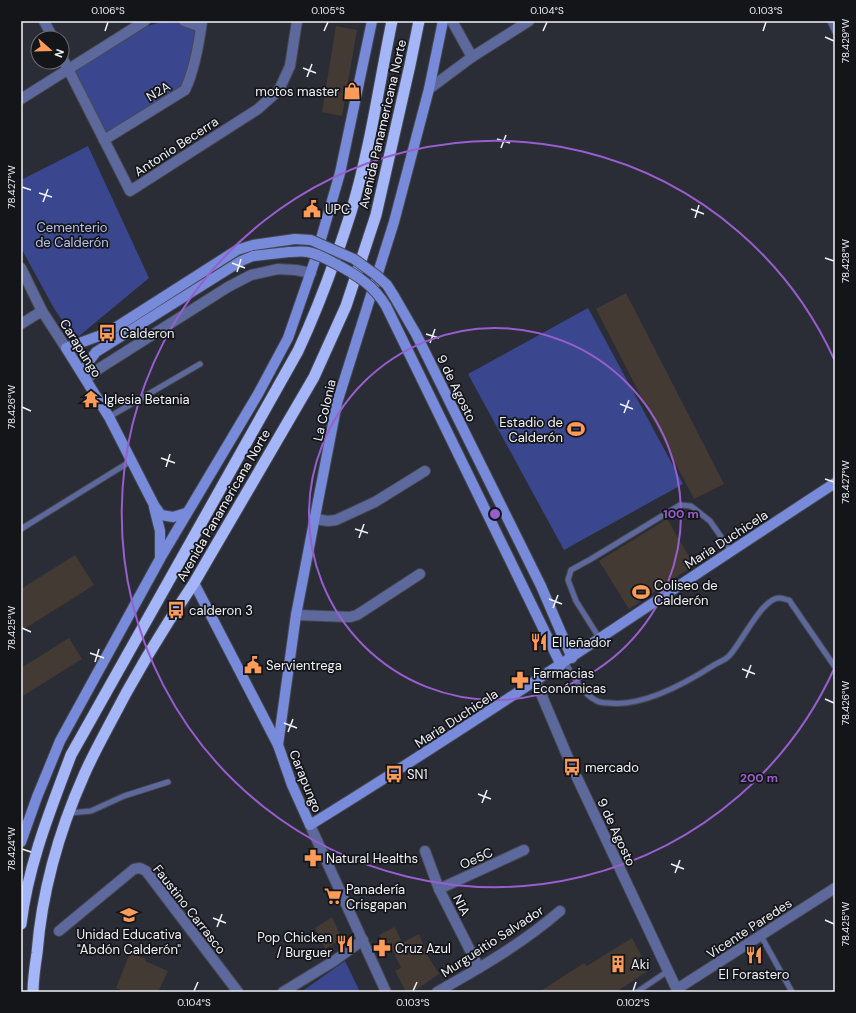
<svg xmlns="http://www.w3.org/2000/svg" width="856" height="1013" viewBox="0 0 856 1013" font-family="'DM Sans',sans-serif">
<style>
.green{fill:#3a478e}
.building{fill:#443a34}
.lines{fill:none;stroke-linecap:round;stroke-linejoin:round}
.service-casing{stroke:#464851;stroke-width:7}
.minor-casing{stroke:#464851;stroke-width:12}
.tertiary-casing{stroke:#464851;stroke-width:12}
.secondary-casing{stroke:#464851;stroke-width:12}
.trunk-casing{stroke:#464851;stroke-width:13}
.service{stroke:#5d699c;stroke-width:5}
.minor{stroke:#5d699c;stroke-width:10}
.tertiary{stroke:#5d699c;stroke-width:10}
.secondary{stroke:#788bdb;stroke-width:10}
.trunk{stroke:#a4b5f8;stroke-width:11}
.secondary-bridge-casing{stroke:#464851;stroke-width:12;stroke-linecap:butt}
.secondary-bridge{stroke:#788bdb;stroke-width:10}
.ticks{fill:none;stroke:#f1f3f9;stroke-width:1.5}
.ring{fill:none;stroke:#985ece;stroke-width:2}
.labels{text-anchor:middle;stroke-width:3.5;stroke-linejoin:round;paint-order:stroke}
.street-label{font-size:13px;fill:#f1f3f9;stroke:#141519}
.poi-label{font-size:13px;fill:#f1f3f9;stroke:#141519;text-anchor:start}
.park-label{font-size:13px;fill:#b8c3ed;stroke:#141519}
.centre{fill:#985ece;stroke:#141519;stroke-width:2}
.ring-label{font-size:12px;text-anchor:middle;font-weight:bold;fill:#985ece;stroke:#141519;stroke-width:3.5;stroke-linejoin:round;paint-order:stroke}
.neatline{fill:none;stroke:#f1f3f9;stroke-width:1.5}
.ticks-label{font-size:10px;text-anchor:middle;fill:#f1f3f9}
</style>
<rect width="100%" height="100%" fill="#2a2c36"/>
<g class="green">
<path d="M160 22 178 23 197 31 186 79 180 89 106 133 74 70 142 28Z"/>
<path d="M88 146 149 278 79 336 66 326 55 310 21 248V180Z"/>
<path d="M588 308 683 484 564 550 468 374Z"/>
<path d="M345 961 360 992H301Z"/>
</g>
<g class="building">
<path d="M336 26 357 30 342 116 322 112Z"/>
<path d="M626 293 724 484 694 499 596 309Z"/>
<path d="M667 519 694 565 629 609 599 561Z"/>
<path d="M75 555 94 585 21 631V589Z"/>
<path d="M69 638 82 659 21 697V668Z"/>
<path d="M332 917 342 939 325 949 315 928Z"/>
<path d="M395 927 402 943 419 934 428 956 439 974 413 992H406L395 971 401 968 391 947 387 949 379 935Z"/>
<path d="M632 938 649 970 616 992H539L584 963 587 966Z"/>
<path d="M130 953 146 959 145 961 168 971 158 992H125L116 988Z"/>
</g>
<g class="lines">
<g class="service-casing">
<g id="service">
<path d="M830 21 835 32"/>
<path d="M109 417 200 364"/>
<path d="M21 529 131 461"/>
<path d="M600 639 576 601 568 580 571 570 591 559 680 505 691 506 710 521 731 551"/>
<path d="M565 662C574 677 581 693 597 701 601 703 606 703 609 703 643 707 686 683 714 665 719 662 725 660 729 656 741 644 763 596 780 598 783 598 786 600 789 600L835 667"/>
<path d="M69 813 91 811 124 796 168 782"/>
<path d="M761 936 792 992"/>
<path d="M637 992 668 971"/>
</g>
</g>
<g class="minor-casing">
<g id="minor">
<path d="M44 21 53 38"/>
<path d="M184 21 201 27"/>
<path d="M452 21 472 57"/>
<path d="M62 57 130 191 258 109 279 90 290 66 297 21"/>
<path d="M429 89 472 57 529 21"/>
<path d="M21 99 145 21"/>
<path d="M104 140 185 90C195 69 199 44 202 21"/>
<path d="M21 324 42 311"/>
<path d="M86 379 100 368 228 287 251 275 278 269 296 270 311 273"/>
<path d="M315 519 328 521 336 520 375 502 425 471"/>
<path d="M296 615 350 617 357 615 420 574"/>
<path d="M425 851 439 889 479 968"/>
<path d="M439 889 524 850"/>
<path d="M59 931 134 869 140 868 146 871 238 992"/>
<path d="M677 989 835 888"/>
<path d="M283 992 334 961 363 940"/>
<path d="M437 992C480 968 523 943 560 911"/>
</g>
</g>
<g class="tertiary-casing">
<g id="tertiary">
<path d="M21 268 42 311 66 348"/>
<path d="M536 682 572 767 678 992"/>
<path d="M310 825 386 992"/>
</g>
</g>
<g class="secondary-casing">
<g id="secondary">
<path d="M394 296 416 334 541 586 572 658"/>
<path d="M386 306 561 665"/>
<path d="M84 376 87 364 96 352 241 261 253 256 289 252"/>
<path d="M154 507 160 531V556"/>
<path d="M186 513 173 517 161 515 154 505 109 417 66 348 107 333 237 250 253 245 295 239"/>
<path d="M194 583 278 745 292 785 310 825C488 715 660 597 835 483"/>
<path d="M278 745 296 615 337 403 394 222 429 89 443 21"/>
<path d="M21 842 37 797 60 741 161 557 258 394 288 338 314 263 340 173 372 21"/>
</g>
</g>
<g class="trunk-casing">
<g id="trunk">
<path d="M21 924C28 865 50 811 71 755L298 351C319 306 336 259 351 212 370 150 379 84 392 21"/>
<path d="M33 992C33 979 35 966 37 953 42 891 59 831 84 775 91 759 99 744 107 729 133 678 162 630 194 583L314 377 346 306 376 215 410 65 419 21"/>
</g>
</g>
<use href="#service" class="service"/>
<use href="#minor" class="minor"/>
<use href="#tertiary" class="tertiary"/>
<use href="#secondary" class="secondary"/>
<use href="#trunk" class="trunk"/>
<g class="secondary-bridge-casing">
<g id="secondary-bridge">
<path d="M295 239 311 240 354 259 376 275 387 285 394 296"/>
<path d="M289 252C295 252 302 251 308 252 318 254 327 259 336 264 357 275 374 286 386 306"/>
</g>
</g>
<use href="#secondary-bridge" class="secondary-bridge"/>
</g>
<path class="ticks" d="M105 31 108 22M324 31 328 22M543 31 547 22M763 31 766 22M825 37 834 41M303 68 316 73M307 77 312 64M497 139 510 143M501 148 506 135M22 187 31 190M39 193 52 197M43 202 48 189M691 209 704 214M695 218 699 205M825 258 834 261M232 263 245 268M237 272 241 259M426 334 439 338M430 343 435 329M620 404 633 409M22 407 31 411M624 413 629 400M161 458 175 463M166 467 170 454M825 479 834 482M355 529 368 533M359 538 364 524M549 599 562 604M553 608 558 595M22 628 31 632M90 653 104 658M95 662 99 649M742 669 755 674M746 678 751 665M825 699 834 703M284 723 297 728M288 732 293 719M478 794 491 799M482 803 487 790M22 849 31 852M671 864 684 869M675 873 680 860M213 918 226 923M825 920 834 924M217 927 222 914M194 991 198 982M413 991 417 982M633 991 636 982"/>
<g class="ring">
<circle cx="495" cy="514" r="186"/>
<path d="M834 669A373 373 0 1 1 834 359"/>
</g>
<defs>
<g id="shop-bare" transform="scale(1.38)"><path d="M-5-2.5h2.3a2.7 3.5 0 0 1 5.4 0H5L5.5 6h-11ZM-1.5-2.5h3a1.5 2.3 0 0 0-3 0Z" fill="#ff9b59" stroke="#141519" stroke-width="2.5" paint-order="stroke"/></g>
<g id="civic-bare" transform="scale(1.38)"><path d="M-.6-6.5H3V-4.5H.6V-3L4-1V1h2V6H-6V1h2V-1L-.6-3ZM-1.2 2.5V6h2.4V2.5Z" fill="#ff9b59" stroke="#141519" stroke-width="2.5" paint-order="stroke"/></g>
<g id="bus-bare" transform="scale(1.38)"><path d="M-5-6H5V4H4V6H2V4H-2V6H-4V4H-5ZM-3.5-4V0h7V-4ZM-3.5 1.2v1.5H-2V1.2ZM2 1.2v1.5H3.5V1.2Z" fill="#ff9b59" stroke="#141519" stroke-width="2.5" paint-order="stroke"/></g>
<g id="temple-bare" transform="scale(1.38)"><path d="M0-6L5-2H3V0L6.5 2.5H4V6H1.5V3h-3V6H-4V2.5H-6.5L-3 0V-2H-5Z" fill="#ff9b59" stroke="#141519" stroke-width="2.5" paint-order="stroke"/></g>
<g id="stadium-bare" transform="scale(1.38)"><path d="M0-5a6.5 5 0 1 0 0 10a6.5 5 0 1 0 0-10ZM-3.5-1.8h7v3.6h-7Z" fill="#ff9b59" stroke="#141519" stroke-width="2.5" paint-order="stroke"/></g>
<g id="restaurant-bare" transform="scale(1.38)"><path d="M-5-6h1v4h1v-4h1v4h1v-4h1v5L-1.5 .5V6h-2V.5L-5-1ZM5-6V6H3V1.5H1.5Q1.5-4 5-6Z" fill="#ff9b59" stroke="#141519" stroke-width="2.5" paint-order="stroke"/></g>
<g id="pharmacy-bare" transform="scale(1.38)"><path d="M-2-6h4v4h4v4h-4v4h-4v-4h-4v-4h4Z" fill="#ff9b59" stroke="#141519" stroke-width="2.5" paint-order="stroke"/></g>
<g id="supermarket-bare" transform="scale(1.38)"><path d="M-6-5.5h2.5l.6 2H6L4.5 2H-2.5L-4.4-4H-6ZM-1.5 3.2a1.3 1.3 0 1 0 .1 0ZM3 3.2a1.3 1.3 0 1 0 .1 0Z" fill="#ff9b59" stroke="#141519" stroke-width="2.5" paint-order="stroke"/></g>
<g id="school-bare" transform="scale(1.38)"><path d="M0-5L7-2L0 1L-7-2ZM-4 1L0 2.5L4 1V4Q0 6-4 4Z" fill="#ff9b59" stroke="#141519" stroke-width="2.5" paint-order="stroke"/></g>
<g id="building-bare" transform="scale(1.38)"><path d="M-4-6H4V6H1V3H-1V6H-4ZM-2.5-4.3h1.7v1.8h-1.7ZM.8-4.3h1.7v1.8H.8ZM-2.5-1h1.7V.8h-1.7ZM.8-1h1.7V.8H.8Z" fill="#ff9b59" stroke="#141519" stroke-width="2.5" paint-order="stroke"/></g>
</defs>
<g fill-rule="evenodd">
<use href="#shop-bare" x="352" y="91"/>
<use href="#civic-bare" x="312" y="209"/>
<use href="#bus-bare" x="107" y="333"/>
<use href="#temple-bare" x="91" y="399"/>
<use href="#stadium-bare" x="576" y="429"/>
<use href="#stadium-bare" x="641" y="592"/>
<use href="#bus-bare" x="176" y="610"/>
<use href="#restaurant-bare" x="539" y="642"/>
<use href="#civic-bare" x="253" y="665"/>
<use href="#pharmacy-bare" x="520" y="680"/>
<use href="#bus-bare" x="572" y="767"/>
<use href="#bus-bare" x="394" y="774"/>
<use href="#pharmacy-bare" x="313" y="858"/>
<use href="#supermarket-bare" x="333" y="896"/>
<use href="#school-bare" x="129" y="915"/>
<use href="#restaurant-bare" x="345" y="944"/>
<use href="#pharmacy-bare" x="382" y="948"/>
<use href="#restaurant-bare" x="754" y="955"/>
<use href="#building-bare" x="618" y="964"/>
</g>
<g class="labels">
<g class="street-label">
<text transform="translate(158 91) rotate(-31)" y="5">N2A</text>
<text transform="translate(382 124) rotate(-77)" y="5">Avenida Panamericana Norte</text>
<text transform="translate(176 146) rotate(-33)" y="5">Antonio Becerra</text>
<text transform="translate(81 348) rotate(58)" y="5">Carapungo</text>
<text transform="translate(457 388) rotate(64)" y="5">9 de Agosto</text>
<text transform="translate(324 410) rotate(-77)" y="5">La Colonia</text>
<text transform="translate(223 505) rotate(-60)" y="5">Avenida Panamericana Norte</text>
<text transform="translate(726 539) rotate(-33)" y="5">Maria Duchicela</text>
<text transform="translate(456 718) rotate(-33)" y="5">Maria Duchicela</text>
<text transform="translate(306 781) rotate(68)" y="5">Carapungo</text>
<text transform="translate(617 832) rotate(65)" y="5">9 de Agosto</text>
<text transform="translate(476 858) rotate(-24)" y="5">Oe5C</text>
<text transform="translate(462 905) rotate(63)" y="5">N1A</text>
<text transform="translate(190 909) rotate(52)" y="5">Faustino Carrasco</text>
<text transform="translate(749 928) rotate(-33)" y="5">Vicente Paredes</text>
<text transform="translate(492 941) rotate(-33)" y="5">Murgueitio Salvador</text>
</g>
<g class="poi-label">
<text x="339" y="96" text-anchor="end">motos master</text>
<text x="325" y="214">UPC</text>
<text x="120" y="338">Calderon</text>
<text x="104" y="404">Iglesia Betania</text>
<text x="563" y="427" text-anchor="end">Estadio de<tspan x="563" dy="15">Calderón</tspan></text>
<text x="654" y="590">Coliseo de<tspan x="654" dy="15">Calderón</tspan></text>
<text x="189" y="615">calderon 3</text>
<text x="552" y="647">El leñador</text>
<text x="266" y="670">Servientrega</text>
<text x="533" y="678">Farmacias<tspan x="533" dy="15">Económicas</tspan></text>
<text x="585" y="772">mercado</text>
<text x="407" y="779">SN1</text>
<text x="326" y="863">Natural Healths</text>
<text x="346" y="894">Panadería<tspan x="346" dy="15">Crisgapan</tspan></text>
<text x="129" y="939" text-anchor="middle">Unidad Educativa<tspan x="129" dy="15">"Abdón Calderón"</tspan></text>
<text x="332" y="942" text-anchor="end">Pop Chicken<tspan x="332" dy="15">/ Burguer</tspan></text>
<text x="395" y="953">Cruz Azul</text>
<text x="631" y="969">Aki</text>
<text x="754" y="979" text-anchor="middle">El Forastero</text>
</g>
<g class="park-label">
<text x="72" y="232">Cementerio<tspan x="72" dy="15">de Calderón</tspan></text>
</g>
</g>
<circle cx="495" cy="514" r="6" class="centre"/>
<g class="ring-label">
<text x="681" y="518">100 m</text>
<text x="759" y="782">200 m</text>
</g>
<rect width="856" height="1013" fill="none" stroke="#141519" stroke-width="44"/>
<g transform="translate(50 50) rotate(110)"><circle r="19" fill="#141519" stroke="#6c6e73"/>
<path d="M0-3L7 15L0 10L-7 15Z" fill="#ff9b59"/>
<text y="-6" font-size="11" font-weight="bold" text-anchor="middle" fill="#f1f3f9">N</text>
</g>
<rect x="22" y="22" width="812" height="969" class="neatline"/>
<g class="ticks-label">
<text x="108" y="14">0.106°S</text>
<text x="328" y="14">0.105°S</text>
<text x="547" y="14">0.104°S</text>
<text x="766" y="14">0.103°S</text>
<text transform="translate(845 41) rotate(-90)" y="4">78.429°W</text>
<text transform="translate(11 187) rotate(-90)" y="4">78.427°W</text>
<text transform="translate(845 261) rotate(-90)" y="4">78.428°W</text>
<text transform="translate(11 407) rotate(-90)" y="4">78.426°W</text>
<text transform="translate(845 482) rotate(-90)" y="4">78.427°W</text>
<text transform="translate(11 628) rotate(-90)" y="4">78.425°W</text>
<text transform="translate(845 703) rotate(-90)" y="4">78.426°W</text>
<text transform="translate(11 849) rotate(-90)" y="4">78.424°W</text>
<text transform="translate(845 924) rotate(-90)" y="4">78.425°W</text>
<text x="194" y="1006">0.104°S</text>
<text x="413" y="1006">0.103°S</text>
<text x="633" y="1006">0.102°S</text>
</g>
</svg>
